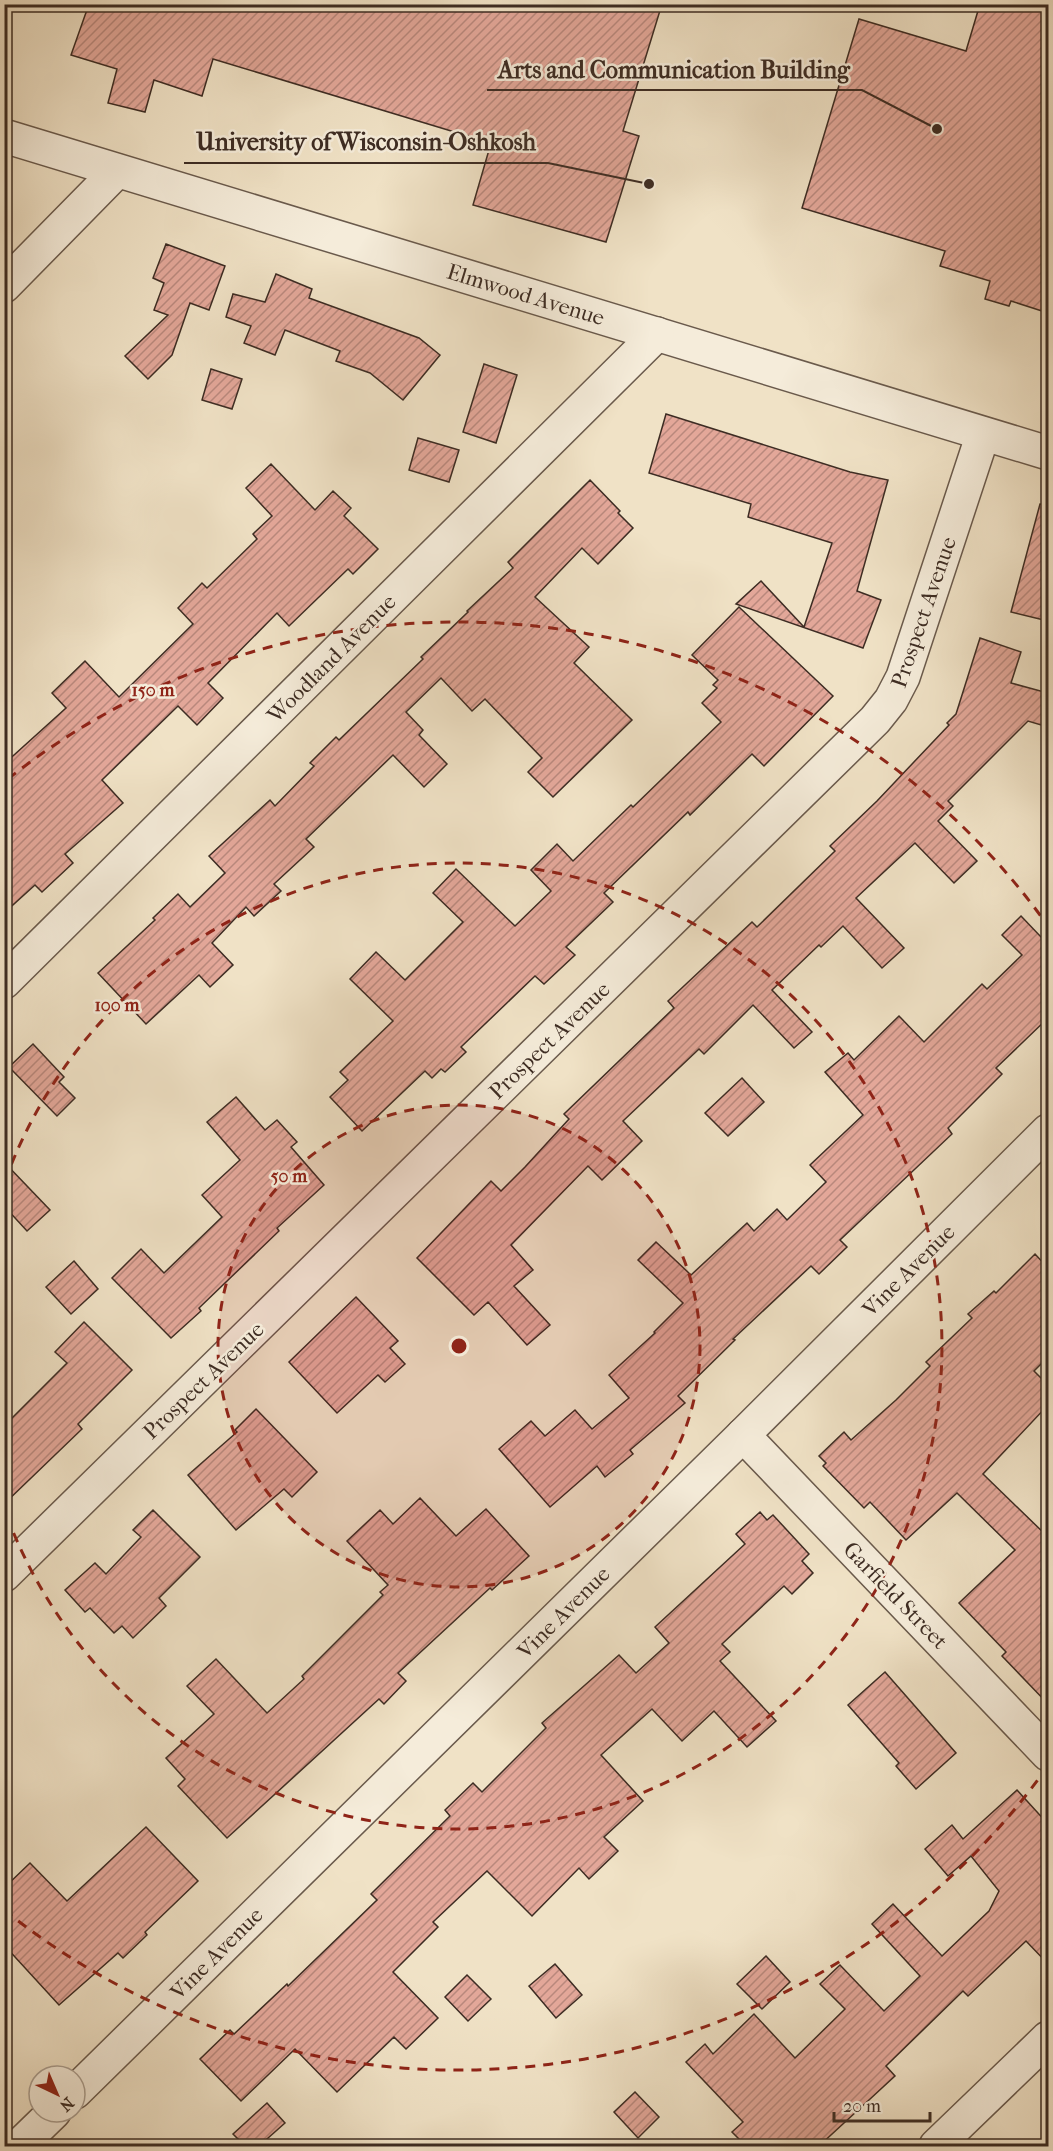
<svg xmlns="http://www.w3.org/2000/svg" width="1053" height="2151" viewBox="0 0 1053 2151" font-family="'IM FELL French Canon',serif">
<style>
.building{fill:url(#building-hatch);stroke:#3d2c23;stroke-width:1.5}
.lines{fill:none;stroke-linecap:round;stroke-linejoin:round}
.minor-casing{stroke:#6a5a4c;stroke-width:36}
.minor{stroke:#f5ecda;stroke-width:33}
.ring{fill:none;stroke:#8f2418;stroke-width:3;stroke-dasharray:10 8}
.labels{text-anchor:middle;stroke-width:5;stroke-linejoin:round;paint-order:stroke}
.street-label{font-size:22px;fill:#3d2c23;stroke:#f5ecda}
.centre{fill:#8f2418;stroke:#f5ecda;stroke-width:3}
.ring-label{font-size:18px;text-anchor:middle;font-weight:bold;fill:#8f2418;stroke:#f5ecda;stroke-width:5;stroke-linejoin:round;paint-order:stroke}
.leader{fill:none;stroke:#3d2c23;stroke-width:2}
.callout-dot{fill:#3d2c23;stroke:#f5ecda;stroke-width:2}
.callout-label{font-size:24px;text-anchor:middle;font-weight:bold;fill:#3d2c23;stroke:#f5ecda;stroke-width:5;stroke-linejoin:round;paint-order:stroke}
</style>
<defs>
<pattern id="building-hatch" width="6" height="6" patternUnits="userSpaceOnUse" patternTransform="scale(1.5)"><rect width="6" height="6" fill="#e3a799"/><path d="M-1 1l2-2M0 6l6-6M5 7l2-2" fill="none" stroke="#b9887c"/></pattern>
</defs>
<rect width="100%" height="100%" fill="#f0e2c6"/>
<filter id="stains"><feTurbulence type="fractalNoise" baseFrequency=".00333" numOctaves="4"/><feColorMatrix values="0 0 0 0 .2 0 0 0 0 .09 0 0 0 0 .02 0 0 0 .5 -.17"/></filter>
<radialGradient id="worn" r=".72"><stop offset=".6" stop-color="#630" stop-opacity="0"/><stop offset="1" stop-color="#630" stop-opacity=".3"/></radialGradient>
<g class="building">
<path d="M89 4H662L623 131 639 136 606 242 473 205 491 143 213 59 202 96 154 80 145 112 108 103 117 69 71 55Z"/>
<path d="M980 4H1048V313L1011 301 1009 306 985 299 990 281 940 266 945 251 802 208 859 19 966 51Z"/>
<path d="M166 244 225 266 209 310 190 303 172 355 148 379 125 356 168 315 154 310 164 283 153 278Z"/>
<path d="M276 274 312 289 309 298 419 338 440 355 403 400 370 373 336 361 340 351 285 330 275 355 244 343 251 326 226 317 233 294 265 302Z"/>
<path d="M484 364 517 375 496 443 463 432Z"/>
<path d="M211 369 242 379 232 409 202 400Z"/>
<path d="M666 414 850 472 888 480 857 591 881 600 863 648 736 604 761 581 804 627 832 543 748 517 751 504 649 473Z"/>
<path d="M418 438 459 450 449 482 409 470Z"/>
<path d="M271 464 315 510 333 491 351 508 344 516 378 549 353 574 348 569 289 626 277 613 208 683 223 698 197 725 178 706 102 780 123 803 65 854 73 863 42 892 35 885 4 913V764L66 708 52 693 85 661 119 697 193 624 178 608 202 583 207 588 257 539 253 534 272 516 246 488Z"/>
<path d="M590 480 620 511 618 513 633 528 598 564 582 548 535 597 589 647 574 663 632 720 553 797 528 772 542 758 485 699 472 711 441 678 406 712 423 730 419 735 447 764 424 787 393 755 306 839 314 847 274 884 281 891 254 916 246 907 212 943 233 965 210 987 199 975 146 1024 98 973 155 920 153 918 178 894 190 907 225 873 209 856 270 800 275 806 314 766 310 763 336 737 339 740 423 659 421 657 468 612 467 611 513 568 508 562Z"/>
<path d="M1040 504 1048 505V621L1011 612Z"/>
<path d="M739 607 833 696 764 766 752 754 690 815 688 812 604 893 613 902 566 947 575 955 544 984 535 976 461 1047 466 1052 445 1072 441 1069 432 1078 425 1071 362 1131 330 1097 348 1080 340 1072 393 1021 350 979 376 952 405 980 463 922 433 893 456 869 515 926 551 891 531 870 557 844 573 861 631 805 633 807 721 722 702 703 717 688 713 685 718 680 692 655Z"/>
<path d="M980 638 1021 652 1011 683 1048 693V727L1028 721 948 801 953 806 938 821 977 861 954 883 915 843 856 898 904 948 882 968 843 926 821 947 819 945 772 990 812 1032 794 1048 753 1005 704 1054 699 1049 623 1121 642 1141 602 1180 588 1166 511 1245 533 1270 514 1286 550 1325 527 1345 488 1302 474 1315 417 1258 491 1181 501 1191 525 1167 569 1119 564 1114 674 1008 668 1001 752 922 757 927 835 851 830 846 877 801 949 725 947 723 956 714Z"/>
<path d="M1021 916 1041 937 1048 930V1018L996 1068 1002 1074 948 1128 952 1134 840 1240 847 1247 819 1274 811 1266 733 1339 735 1340 678 1396 685 1403 630 1450 633 1454 605 1477 597 1466 550 1507 499 1449 531 1421 545 1436 575 1410 592 1429 629 1398 609 1375 655 1333 654 1332 683 1303 638 1260 656 1242 691 1275 747 1223 754 1231 777 1209 787 1220 826 1182 810 1165 863 1115 825 1072 848 1053 854 1060 899 1016 924 1042 982 984 987 989 1022 955 1002 935Z"/>
<path d="M33 1044 64 1077 59 1082 75 1098 57 1116 9 1067Z"/>
<path d="M742 1078 764 1102 728 1136 705 1113Z"/>
<path d="M236 1097 265 1130 277 1120 297 1142 291 1147 324 1185 277 1228 279 1231 199 1308 201 1311 171 1338 112 1278 141 1249 164 1273 222 1217 202 1195 240 1160 207 1122Z"/>
<path d="M4 1162 50 1210 27 1231 4 1206Z"/>
<path d="M1035 1254 1048 1268V1357L1034 1371 1048 1385V1405L983 1474 1048 1537V1704L1002 1656 1006 1652 959 1603 1015 1550 957 1493 906 1540 870 1502 864 1508 823 1466 826 1463 819 1456 844 1432 851 1440 896 1400 930 1366 926 1362 972 1318 968 1314 994 1291 996 1293Z"/>
<path d="M74 1261 98 1289 71 1314 46 1287Z"/>
<path d="M356 1297 398 1341 390 1348 405 1364 385 1382 378 1375 337 1413 289 1362Z"/>
<path d="M84 1322 132 1370 78 1424 82 1429 4 1504V1426L67 1363 55 1352Z"/>
<path d="M256 1409 317 1472 292 1497 284 1489 236 1530 188 1475 237 1432 235 1430Z"/>
<path d="M420 1498 456 1536 486 1509 529 1556 492 1590 490 1588 398 1673 406 1681 384 1704 379 1699 227 1838 178 1786 185 1779 166 1758 214 1714 187 1686 216 1659 267 1713 304 1679 302 1676 383 1595 380 1592 388 1585 347 1541 380 1510 393 1524Z"/>
<path d="M153 1510 200 1557 159 1598 166 1606 133 1638 122 1626 114 1633 90 1608 85 1612 65 1590 95 1563 106 1574 141 1537 133 1530Z"/>
<path d="M760 1512 767 1520 773 1515 809 1554 802 1561 813 1573 792 1594 784 1586 722 1644 730 1652 720 1661 776 1721 747 1747 714 1711 682 1741 652 1709 601 1755 643 1801 604 1837 618 1851 589 1879 579 1868 532 1916 487 1871 433 1922 438 1927 393 1972 438 2018 406 2049 394 2037 337 2092 295 2049 241 2101 200 2059 230 2030 234 2034 287 1984 288 1986 377 1900 371 1894 450 1816 445 1810 473 1783 482 1792 546 1728 542 1723 619 1655 636 1673 669 1643 655 1627 745 1544 736 1534Z"/>
<path d="M885 1672 956 1753 916 1789 896 1766 899 1763 848 1705Z"/>
<path d="M1017 1790 1048 1824V1964L1026 1941 968 1996 963 1991 886 2066 895 2076 819 2146H746L732 2132 743 2122 686 2062 705 2044 713 2054 754 2014 795 2058 845 2009 820 1984 840 1965 884 2011 920 1976 872 1924 893 1904 942 1956 989 1911 999 1891 971 1856 948 1876 925 1849 952 1825 963 1839Z"/>
<path d="M146 1827 198 1881 145 1932 147 1935 123 1958 118 1953 59 2005 4 1945V1888L30 1863 67 1901Z"/>
<path d="M766 1956 790 1982 762 2009 737 1984Z"/>
<path d="M555 1964 582 1995 556 2018 529 1986Z"/>
<path d="M467 1975 491 1999 468 2021 445 1997Z"/>
<path d="M635 2092 659 2117 638 2138 614 2112Z"/>
<path d="M267 2103 285 2123 259 2146H245L233 2134Z"/>
</g>
<g class="lines">
<g class="minor-casing">
<g id="minor">
<path d="M4 136 1048 453"/>
<path d="M4 286 117 171"/>
<path d="M4 982 657 334"/>
<path d="M743 1435 1048 1754"/>
<path d="M4 1575 875 720 891 700 903 677 983 434"/>
<path d="M75 2092 743 1435 1048 1131"/>
<path d="M19 2146 54 2112"/>
<path d="M936 2146 1048 2038"/>
</g>
</g>
<use href="#minor" class="minor"/>
</g>
<circle cx="459" cy="1346" r="241" fill="#8f2418" fill-opacity=".12"/>
<g class="ring">
<circle cx="459" cy="1346" r="241"/>
<path d="M5 1181A483 483 0 1 1 5 1511"/>
<path d="M1048 1766A724 724 0 0 1 8 1913M8 779A724 724 0 0 1 1048 926"/>
</g>
<g class="labels">
<g class="street-label">
<text transform="translate(526 294) rotate(17)" y="8">Elmwood Avenue</text>
<text transform="translate(923 612) rotate(-71)" y="8">Prospect Avenue</text>
<text transform="translate(331 658) rotate(-45)" y="8">Woodland Avenue</text>
<text transform="translate(549 1040) rotate(-44)" y="8">Prospect Avenue</text>
<text transform="translate(908 1270) rotate(-45)" y="8">Vine Avenue</text>
<text transform="translate(203 1380) rotate(-44)" y="8">Prospect Avenue</text>
<text transform="translate(896 1595) rotate(46)" y="8">Garfield Street</text>
<text transform="translate(563 1612) rotate(-45)" y="8">Vine Avenue</text>
<text transform="translate(216 1953) rotate(-45)" y="8">Vine Avenue</text>
</g>
</g>
<circle cx="459" cy="1346" r="9" class="centre"/>
<g class="ring-label">
<text x="153" y="696">150 m</text>
<text x="117" y="1011">100 m</text>
<text x="289" y="1182">50 m</text>
</g>
<path class="leader" d="M937 129L862 90H487M649 184L548 163H184"/>
<g class="callout-dot">
<circle cx="937" cy="129" r="6"/>
<circle cx="649" cy="184" r="6"/>
</g>
<g class="callout-label">
<text x="674" y="78">Arts and Communication Building</text>
<text x="366" y="150">University of Wisconsin-Oshkosh</text>
</g>
<rect width="1053" height="2151" fill="none" stroke="#f0e2c6" stroke-width="24"/>
<rect x="6" y="6" width="1041" height="2139" fill="none" stroke="#3d2c23" stroke-width="3"/>
<rect x="12" y="12" width="1029" height="2127" fill="none" stroke="#3d2c23" stroke-width="1.5"/>
<g transform="translate(57 2094) rotate(136)"><circle r="28" fill="#f5ecda" stroke="#ab9f91" stroke-width="1.5"/>
<path d="M0-4.5L10 22L0 15L-10 22Z" fill="#8f2418"/>
<text y="-9" font-size="16" font-weight="bold" text-anchor="middle" fill="#3d2c23">N</text>
</g>
<path d="M834 2112v9h96v-9" fill="none" stroke="#3d2c23" stroke-width="3"/>
<text x="843" y="2112" font-size="18" fill="#3d2c23" stroke="#f5ecda" stroke-width="4.5" paint-order="stroke">20 m</text>
<rect width="100%" height="100%" filter="url(#stains)"/>
<rect width="100%" height="100%" fill="url(#worn)"/>
</svg>
